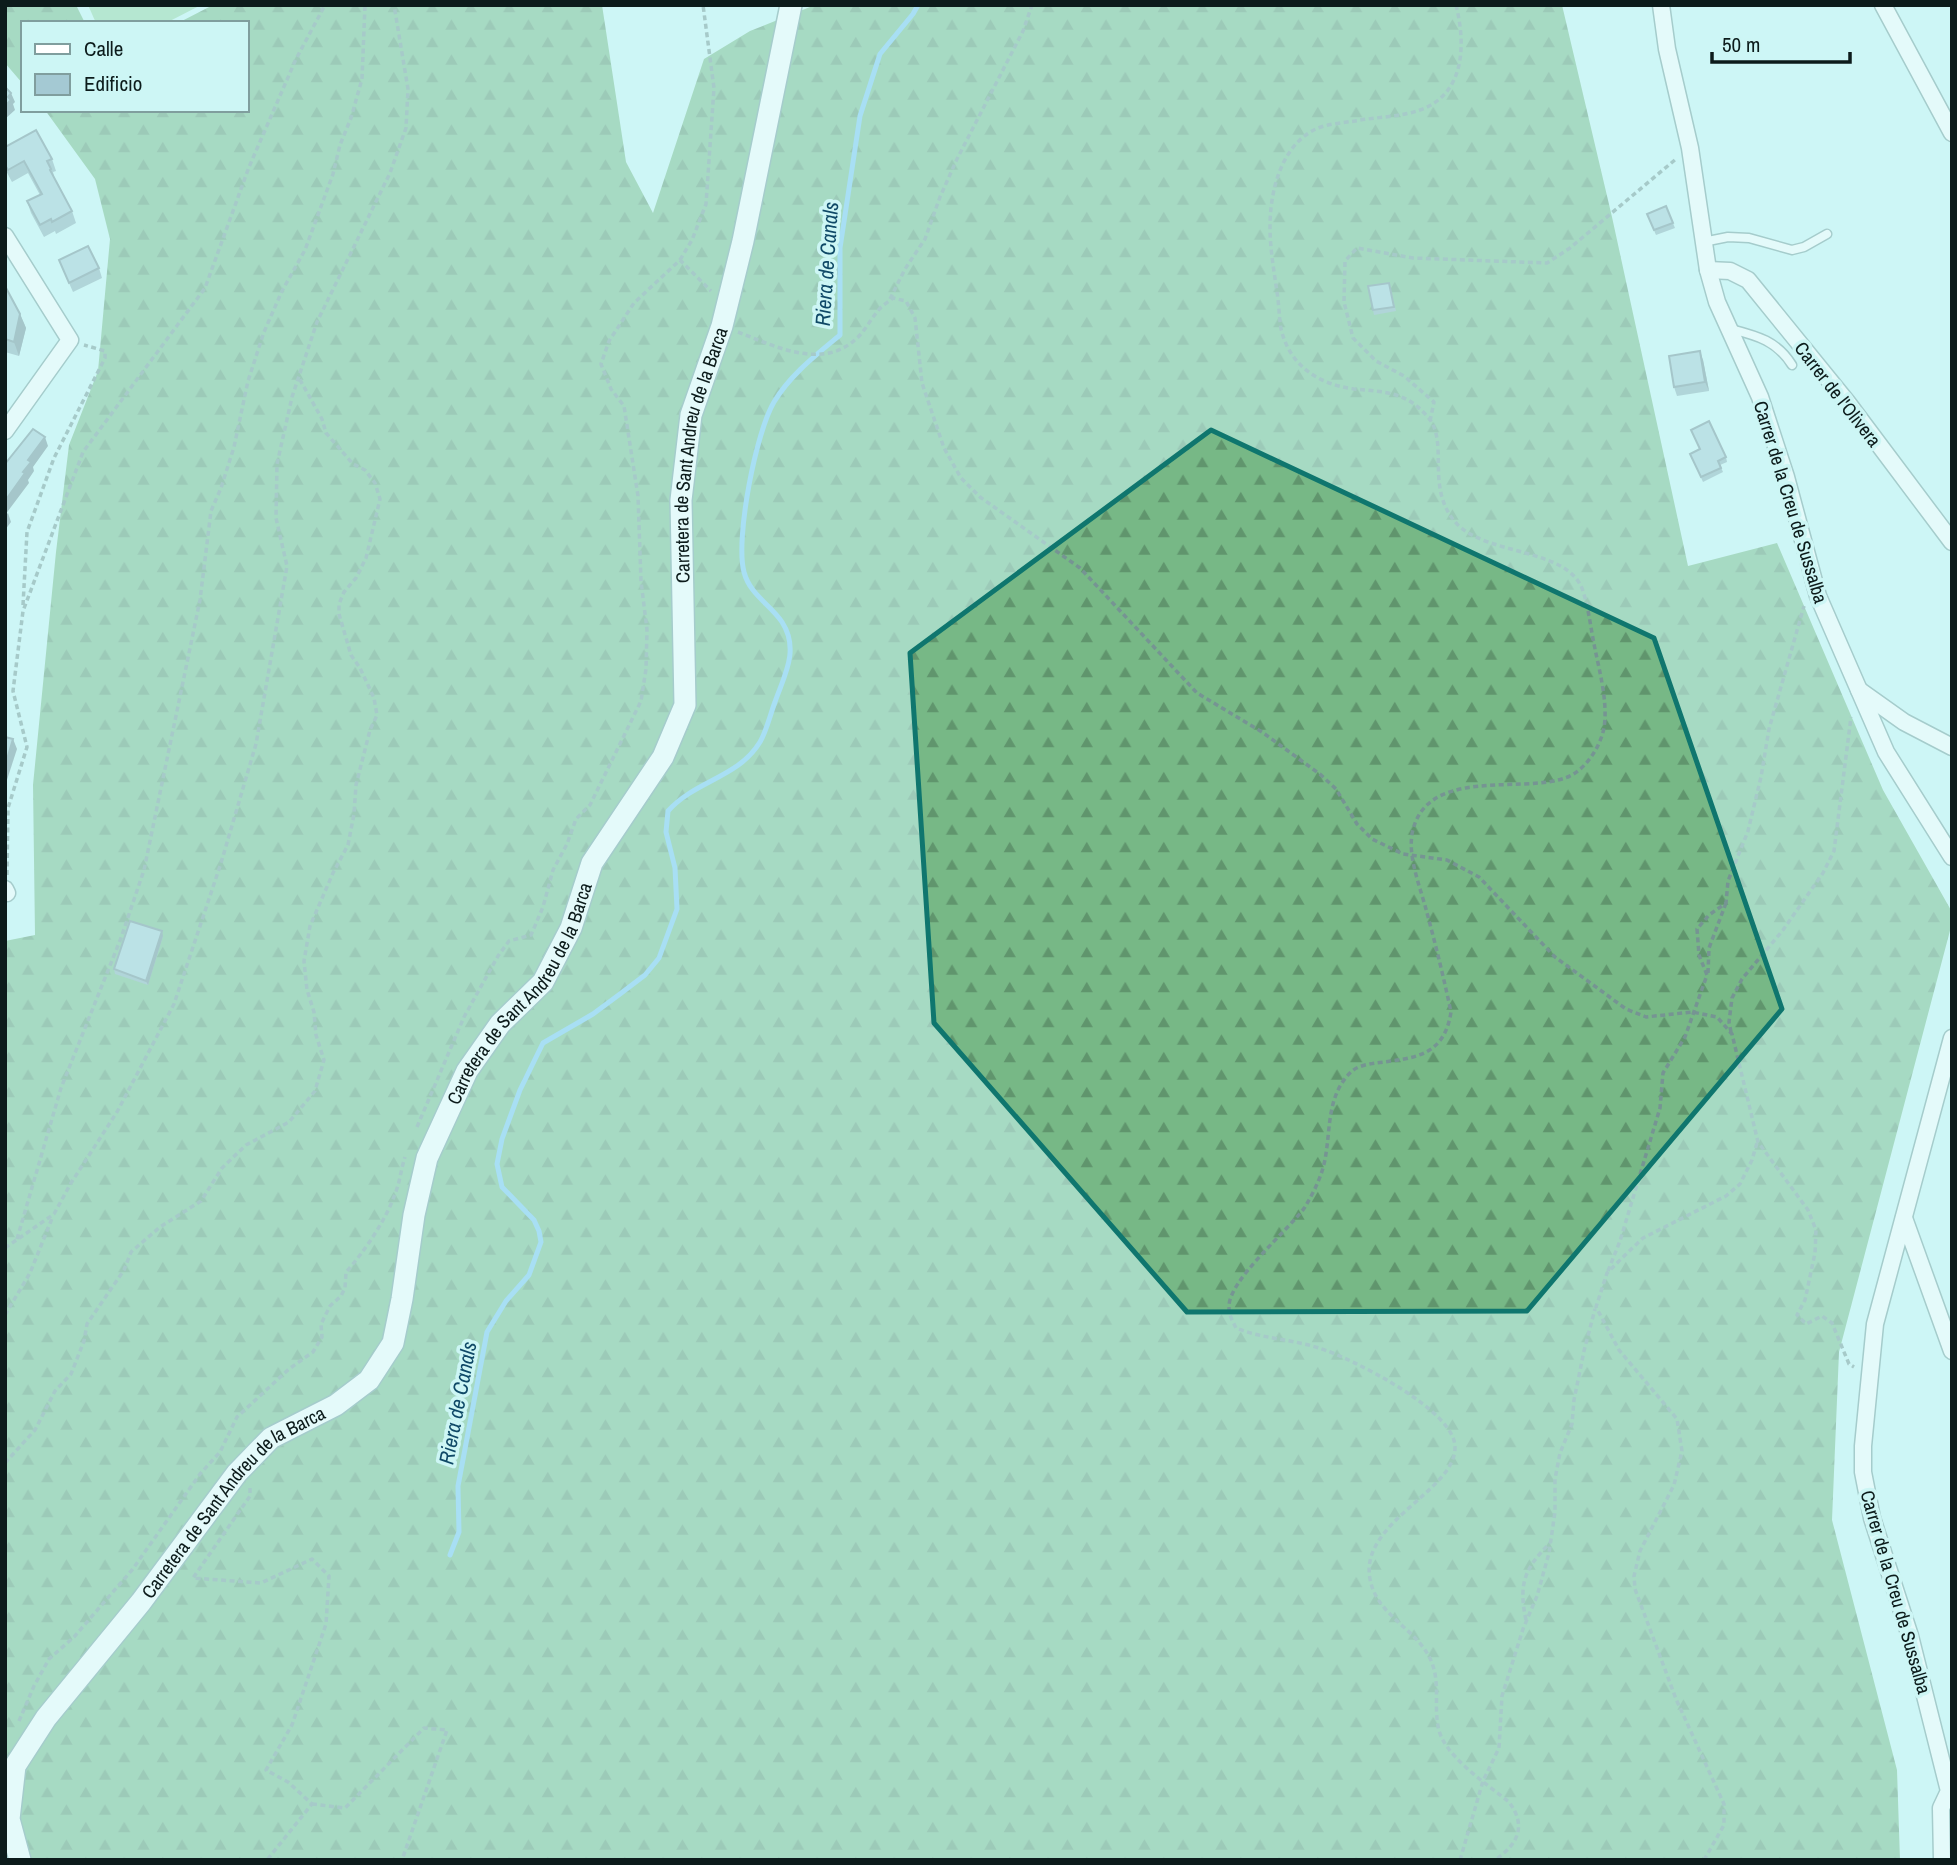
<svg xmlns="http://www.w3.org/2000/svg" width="1957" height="1865" viewBox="0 0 1957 1865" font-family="'Archivo Narrow',sans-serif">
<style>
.grass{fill:#98d4a4}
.forest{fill:url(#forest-firs)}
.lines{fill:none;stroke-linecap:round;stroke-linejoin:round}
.stream{stroke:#7ac3f2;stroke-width:5}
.service-casing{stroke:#749a99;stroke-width:11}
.minor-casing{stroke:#749a99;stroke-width:19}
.tertiary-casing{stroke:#749a99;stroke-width:24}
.path{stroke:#769493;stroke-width:3.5;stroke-dasharray:5 3.5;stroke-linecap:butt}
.service{stroke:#fff;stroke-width:8}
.minor{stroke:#fff;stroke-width:16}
.tertiary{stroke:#fff;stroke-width:21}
.wall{fill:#8dadb5}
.shaded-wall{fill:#738d94}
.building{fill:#a4c9d3;stroke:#738d94;stroke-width:2}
.marked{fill:none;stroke:#0f766e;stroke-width:5;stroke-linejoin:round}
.labels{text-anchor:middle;stroke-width:7;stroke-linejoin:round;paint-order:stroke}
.street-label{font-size:19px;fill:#0c1b1b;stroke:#cdf6f5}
.water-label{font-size:21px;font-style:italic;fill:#0f4967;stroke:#cdf6f5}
</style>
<defs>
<pattern id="forest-firs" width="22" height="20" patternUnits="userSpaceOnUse" patternTransform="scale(1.75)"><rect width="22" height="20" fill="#77b886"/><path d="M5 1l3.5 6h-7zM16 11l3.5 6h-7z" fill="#60956d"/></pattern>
</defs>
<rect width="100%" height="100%" fill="#cdf6f5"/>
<path class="grass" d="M88 5H201L166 23H96Z"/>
<g class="forest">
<path d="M5 5H76L85 23H23V84L5 63Z"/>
<path d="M213 5H602L626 162 653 213 704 59 750 31 815 5H1562L1612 217 1688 566 1777 543 1883 790 1952 912V923L1839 1352 1832 1520 1897 1770 1900 1860H5V941L35 935 33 785 56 552 69 445 98 371 110 239 95 179 45 110H247V23H178Z"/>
</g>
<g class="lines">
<path class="stream" d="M450 1555 459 1532 458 1486 487 1332 506 1301 529 1275 541 1242 539 1231 534 1220 502 1187 497 1164 502 1139 520 1090 543 1043 593 1014 620 994 645 975 659 958 677 909 675 868 666 832 668 811C696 780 738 778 760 742 767 730 770 715 775 702 784 676 800 650 782 622 770 604 750 595 744 572 735 539 756 432 774 402 790 375 816 355 840 335V248L860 116 880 54 913 14 918 5"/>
<g class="service-casing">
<g id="service">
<path d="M1703 242 1728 237 1749 238 1792 250 1804 247 1827 234"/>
<path d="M1731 329C1758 336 1777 341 1792 365"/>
</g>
</g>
<g class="minor-casing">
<g id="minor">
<path d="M1661 5 1667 49 1690 148 1708 270 1717 302 1760 397 1786 477 1818 596 1886 752 1952 857"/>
<path d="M1883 5 1952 133"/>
<path d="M5 236 70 340 5 431"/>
<path d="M1708 270 1730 271 1748 280 1847 402 1952 542"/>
<path d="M1859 690 1904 722 1952 747"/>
<path d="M5 889 7 893"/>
<path d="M1904 1218 1952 1351"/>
<path d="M1942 1860 1941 1808 1949 1791 1910 1636 1872 1518 1863 1472V1446L1875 1324 1952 1038"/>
</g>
</g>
<g class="tertiary-casing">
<g id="tertiary">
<path id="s1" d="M20 1860 9 1819 15 1766 46 1718 141 1602 237 1473 271 1438 336 1405 369 1380 393 1343 402 1299 414 1215 427 1158 467 1071 500 1024 543 982 571 928 592 863 663 757 685 705 681 500 691 415 722 326 743 241 791 5"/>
</g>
</g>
<g class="path">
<path d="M1456 5C1466 45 1465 94 1420 110 1400 117 1376 117 1355 121 1341 123 1324 124 1312 131 1280 149 1270 193 1270 227 1270 249 1274 271 1277 292 1279 304 1279 317 1281 329 1290 366 1318 384 1354 389 1384 392 1405 391 1427 416 1451 442 1423 489 1458 525 1490 556 1569 548 1583 591 1589 610 1591 630 1595 649 1600 673 1608 703 1604 728 1600 748 1584 772 1565 778 1519 794 1425 766 1412 834 1408 859 1421 889 1427 913 1436 946 1444 979 1451 1012 1444 1057 1414 1058 1376 1063 1368 1064 1357 1066 1351 1072 1324 1098 1332 1136 1323 1168 1319 1182 1312 1195 1305 1207 1288 1231 1227 1281 1229 1308 1229 1315 1233 1322 1236 1328 1263 1339 1291 1339 1319 1348 1351 1358 1455 1410 1455 1447 1456 1491 1359 1522 1370 1579 1377 1617 1419 1629 1432 1663 1440 1684 1434 1705 1438 1726 1442 1755 1487 1784 1509 1802 1527 1826 1518 1844 1495 1860"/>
<path d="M680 260 692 240 706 204 714 88 703 5"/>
<path d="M890 299 905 269 925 239 940 197 957 159 1023 31 1032 5"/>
<path d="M738 332C774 346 823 371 857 338 865 331 870 320 877 312 881 306 888 302 893 298L906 301 915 318 922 383 944 448 961 478 980 497 1080 568 1197 693 1262 732 1321 775 1336 789 1357 824 1372 839 1403 854 1447 860 1479 877 1555 957 1626 1009 1646 1017 1692 1012 1717 1017 1732 1034 1758 1142 1808 1210 1816 1230 1815 1253 1805 1300 1797 1315 1806 1324 1822 1316 1832 1323 1849 1364 1854 1367"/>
<path d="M1430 421 1434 402 1404 376 1376 361 1353 338 1344 302 1345 261 1357 248 1413 258 1547 263 1570 248 1676 159"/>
<path d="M23 605 27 532 54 458 105 358V351L84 345"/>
<path d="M7 875 8 808 27 747 13 691 23 611 83 452 205 288 249 167 296 59 325 5"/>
<path d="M1708 973 1709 948 1726 903"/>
<path d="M1731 1032 1729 1022 1732 998 1742 979 1783 930 1823 873 1834 851 1851 717"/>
<path d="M417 1127 464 1017 498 956 509 941 531 935 543 907 553 870 567 844 576 819 590 805 641 701 646 669 647 630 641 581 638 496 624 406 611 389 601 364 609 341 634 303 680 260 711 291"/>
<path d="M17 1239 61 1088 121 938 144 870 200 600 211 511 221 488 234 447 248 381 264 332 282 291 305 250 333 174 340 145 351 118 362 79 365 5"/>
<path d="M5 1248 54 1214 71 1183 117 1112 174 1004 221 863 256 744 287 566 276 518 277 464 292 397 317 322 390 173 406 128 408 89 394 5"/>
<path d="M1608 1271 1620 1241 1660 1108 1663 1073 1685 1037 1707 975 1699 955 1697 929 1709 915 1726 903 1728 881 1748 831 1761 777 1769 729 1804 606"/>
<path d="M5 1315 30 1273 53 1216"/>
<path d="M5 1463 35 1430 55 1391 71 1374 84 1341 87 1324 124 1270 131 1252 160 1227 201 1201 222 1168 246 1145 289 1122 315 1091 324 1060 316 1035 314 1012 307 990 304 961 310 926 333 873 348 845 354 814 356 785 370 730 377 715 374 698 360 668 351 655 339 614V604L344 592 356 578 366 558 380 499 375 483 365 470 353 464 326 433 322 419 299 378"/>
<path d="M250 1488V1496L193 1578 261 1583 312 1559 329 1576 326 1624 292 1725 266 1770 288 1782 312 1804 267 1860"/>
<path d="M1526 1620C1518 1583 1525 1568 1550 1543"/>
<path d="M19 1721 34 1686 49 1659 74 1637 132 1570 200 1474 220 1452 237 1417 289 1369 313 1352 322 1337 321 1324 330 1306 341 1296 345 1288 346 1272C364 1252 386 1220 395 1194 400 1182 401 1169 405 1157"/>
<path d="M312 1804 345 1808 424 1728 447 1730 402 1860"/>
<path d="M1460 1860 1483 1781 1499 1748 1502 1696 1523 1629 1537 1596 1549 1553 1555 1512V1479L1560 1453 1572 1424 1574 1400 1584 1351 1595 1309"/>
<path d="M1704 1860 1724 1825V1804L1676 1699 1635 1589 1634 1576 1640 1551 1674 1485 1682 1451 1677 1419 1619 1350 1596 1307 1607 1273 1622 1258 1643 1238 1726 1196 1740 1184 1752 1160 1757 1143"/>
</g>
<use href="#service" class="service"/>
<use href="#minor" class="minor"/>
<use href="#tertiary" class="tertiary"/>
</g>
<g class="wall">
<path d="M5 147 52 159 56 171 53 172 55 181 72 211 76 223 56 234 55 231 44 237 31 213 27 201 40 195 28 173 12 182 5 169Z"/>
<path d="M1666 206 1675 228 1656 235 1647 214Z"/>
<path d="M59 260 99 268 102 278 73 292Z"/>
<path d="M1389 283 1396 311 1374 315 1373 310Z"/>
<path d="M5 286 20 314 26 328 19 356 5 352Z"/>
<path d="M1703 360 1709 391 1677 396 1674 387Z"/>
<path d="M1726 457 1727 462 1720 465 1723 472 1703 482 1692 458Z"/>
<path d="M163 936 148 985 115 974 114 969Z"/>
</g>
<g class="shaded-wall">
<path d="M11 93 15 102 13 104 15 110 5 119V106L8 97Z"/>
<path d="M20 314 26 328 19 356 14 342Z"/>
<path d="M1700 351 1703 360 1709 391 1705 382Z"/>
<path d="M45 437 48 446 33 467 34 471 28 480 29 483 5 515V501L23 472 28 460Z"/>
<path d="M8 513 11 522 5 530V516Z"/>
<path d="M13 739 17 749 5 786V766Z"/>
<path d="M162 931 163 936 148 985 146 981Z"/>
</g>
<g class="building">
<path d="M5 87 11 93 8 97 11 100 5 106Z"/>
<path d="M36 130 52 159 47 161 51 169 50 170 72 211 52 222 51 219 40 225 27 201 42 194 24 161 8 170 5 165V147Z"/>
<path d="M1666 206 1673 223 1654 230 1647 214Z"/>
<path d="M88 246 99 268 69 283 59 260Z"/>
<path d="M1389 283 1394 307 1373 310 1368 286Z"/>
<path d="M5 286 20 314 14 342 5 339Z"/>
<path d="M1700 351 1705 382 1674 387 1669 356Z"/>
<path d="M1709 421 1726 457 1718 461 1721 468 1701 477 1690 454 1700 449 1691 430Z"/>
<path d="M33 429 45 437 28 460 31 462 23 472 25 473 5 501V464Z"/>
<path d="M5 737 13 739 5 766Z"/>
<path d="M130 921 162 931 146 981 114 969Z"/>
</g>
<path d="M0 0H1957V1865H0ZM1211 430 1654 638 1782 1009 1527 1311 1187 1312 934 1023 910 653Z" fill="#cdf6f5" fill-opacity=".55" fill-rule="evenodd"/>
<path class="marked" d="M1211 430 1654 638 1782 1009 1527 1311 1187 1312 934 1023 910 653Z"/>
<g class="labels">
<g class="street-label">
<text transform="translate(1838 394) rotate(52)" y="7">Carrer de l'Olivera</text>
<text dy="7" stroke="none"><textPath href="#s1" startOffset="1638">Carretera de Sant Andreu de la Barca</textPath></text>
<text transform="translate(1791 502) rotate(73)" y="7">Carrer de la Creu de Sussalba</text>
<text dy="7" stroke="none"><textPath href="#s1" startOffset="1050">Carretera de Sant Andreu de la Barca</textPath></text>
<text dy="7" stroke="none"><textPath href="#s1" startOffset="441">Carretera de Sant Andreu de la Barca</textPath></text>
<text transform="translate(1896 1592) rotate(74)" y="7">Carrer de la Creu de Sussalba</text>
</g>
<g class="water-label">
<text transform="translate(827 264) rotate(-86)" y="7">Riera de Canals</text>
<text transform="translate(458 1403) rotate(-79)" y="7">Riera de Canals</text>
</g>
</g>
<rect width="1957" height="1865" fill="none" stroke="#0c1b1b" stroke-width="14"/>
<rect x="21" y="21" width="228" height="91" fill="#cdf6f5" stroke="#809e9e" stroke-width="2"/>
<rect x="35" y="44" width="35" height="10" fill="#ffffff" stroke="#809e9e" stroke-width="2"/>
<text x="84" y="56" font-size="21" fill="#0c1b1b">Calle</text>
<rect x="35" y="74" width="35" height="21" fill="#a4c9d3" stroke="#809e9e" stroke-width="2"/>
<text x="84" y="91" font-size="21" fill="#0c1b1b">Edificio</text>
<path d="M1712 52v10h138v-10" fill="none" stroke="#0c1b1b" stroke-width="3.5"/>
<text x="1722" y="52" font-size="21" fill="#0c1b1b" stroke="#cdf6f5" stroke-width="5" paint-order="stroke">50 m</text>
</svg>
